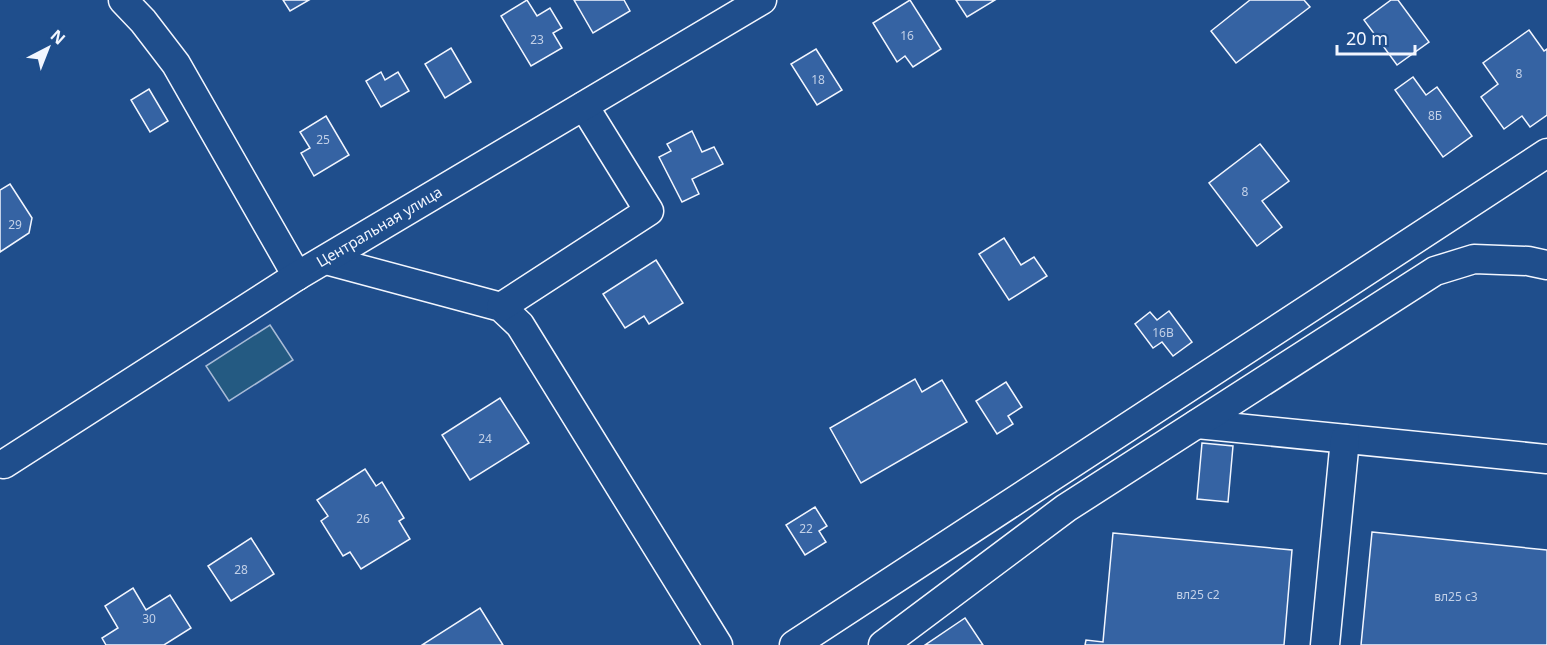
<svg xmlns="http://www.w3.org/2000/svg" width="1547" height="645" viewBox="0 0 1547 645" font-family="'Noto Sans',sans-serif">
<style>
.green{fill:#245a82;stroke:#a8bbd7;stroke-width:1.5}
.building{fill:#3563a3;stroke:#f2f6ff;stroke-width:1.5}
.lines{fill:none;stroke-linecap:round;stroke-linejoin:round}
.minor-casing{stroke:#f2f6ff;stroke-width:31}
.minor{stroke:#1f4e8c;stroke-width:28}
.labels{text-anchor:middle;stroke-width:4.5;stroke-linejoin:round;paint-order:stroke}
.number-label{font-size:12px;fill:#c3d1e8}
.street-label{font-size:15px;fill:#f2f6ff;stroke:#1f4e8c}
</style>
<rect width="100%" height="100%" fill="#1f4e8c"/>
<path class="green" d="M270 325 293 360 229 401 206 366Z"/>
<g class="building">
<path d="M283 0H309L290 11Z"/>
<path d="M527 0 537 16 550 8 562 28 553 33 562 48 531 66 501 16Z"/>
<path d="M574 0H624L630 11 593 33Z"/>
<path d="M910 0 941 49 913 67 905 56 897 62 873 23Z"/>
<path d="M956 0H995L967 17Z"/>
<path d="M1250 0H1304L1310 7 1236 63 1211 31Z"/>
<path d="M1391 0H1398L1429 42 1397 65 1364 20Z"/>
<path d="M1529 30 1544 51 1547 49V115L1530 127 1522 116 1504 129 1481 97 1498 84 1483 63Z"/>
<path d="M451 48 471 82 445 98 425 64Z"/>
<path d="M816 49 842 90 817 105 791 64Z"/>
<path d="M381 72 385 80 398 72 409 91 381 107 366 81Z"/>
<path d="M1413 77 1426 95 1437 87 1472 136 1443 157 1395 90Z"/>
<path d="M149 89 168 121 150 132 131 100Z"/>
<path d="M326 116 349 155 314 176 301 153 310 148 300 132Z"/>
<path d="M692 131 702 152 714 147 723 164 692 179 699 194 682 202 659 157 671 151 667 144Z"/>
<path d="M1260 144 1289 181 1262 201 1282 227 1257 246 1209 183Z"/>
<path d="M10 184 32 218 29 233 0 252V190Z"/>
<path d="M1004 238 1021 265 1034 257 1047 276 1009 300 979 254Z"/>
<path d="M656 260 683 303 649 324 644 316 625 328 603 294Z"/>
<path d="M1169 311 1192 342 1173 356 1162 342 1153 348 1135 324 1150 312 1157 320Z"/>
<path d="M915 379 922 392 942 380 967 422 861 483 830 428Z"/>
<path d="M1006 382 1022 407 1008 416 1013 424 997 434 976 401Z"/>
<path d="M500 398 529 443 470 480 442 435Z"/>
<path d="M1202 443 1233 446 1228 502 1197 499Z"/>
<path d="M365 469 376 486 382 482 404 518 399 521 410 539 361 569 350 552 343 556 321 521 328 516 317 500Z"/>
<path d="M815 507 827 526 819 531 826 542 805 555 786 525Z"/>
<path d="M1372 532 1547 550V645H1361Z"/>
<path d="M1113 533 1292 550 1284 645H1085L1086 640 1103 642Z"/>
<path d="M251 538 274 574 231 601 208 566Z"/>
<path d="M133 588 146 610 170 595 191 628 164 645H106L102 638 118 628 105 606Z"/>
<path d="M480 608 503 645H422Z"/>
<path d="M965 618 983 645H925Z"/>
</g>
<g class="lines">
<g class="minor-casing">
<g id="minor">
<path d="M123 0 143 21 176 64 297 276"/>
<path d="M326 260 501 307 520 325 718 645"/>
<path d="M501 307 649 211 584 106"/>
<path d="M1197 424 1547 459"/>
<path id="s1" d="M4 464 297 276 762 0"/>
<path d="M794 645 1547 153"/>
<path d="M883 645 1066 508 1435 271 1474 259 1528 261 1547 265"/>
<path d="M1325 645 1345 439"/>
</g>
</g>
<use href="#minor" class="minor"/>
</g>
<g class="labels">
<g class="number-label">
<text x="907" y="40">16</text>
<text x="537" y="44">23</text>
<text x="1519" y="78">8</text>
<text x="818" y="84">18</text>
<text x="1435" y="120">8Б</text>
<text x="323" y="144">25</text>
<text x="1245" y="196">8</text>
<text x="15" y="229">29</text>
<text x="1163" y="337">16В</text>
<text x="485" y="443">24</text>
<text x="363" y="523">26</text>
<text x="806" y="533">22</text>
<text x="241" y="574">28</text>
<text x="1198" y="599">вл25 с2</text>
<text x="1456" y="601">вл25 с3</text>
<text x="149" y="623">30</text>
</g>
<g class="street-label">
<text dy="5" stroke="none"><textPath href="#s1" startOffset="444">Центральная улица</textPath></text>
</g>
</g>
<g transform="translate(48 48) rotate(42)" stroke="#1f4e8c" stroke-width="4.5" paint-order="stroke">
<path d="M0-4.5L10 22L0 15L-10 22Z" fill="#f2f6ff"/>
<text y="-9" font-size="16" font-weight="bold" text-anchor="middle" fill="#f2f6ff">N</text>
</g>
<path d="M1337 45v9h78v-9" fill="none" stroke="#f2f6ff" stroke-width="3"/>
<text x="1346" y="45" font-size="18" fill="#f2f6ff" stroke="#1f4e8c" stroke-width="4.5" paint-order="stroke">20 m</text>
</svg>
